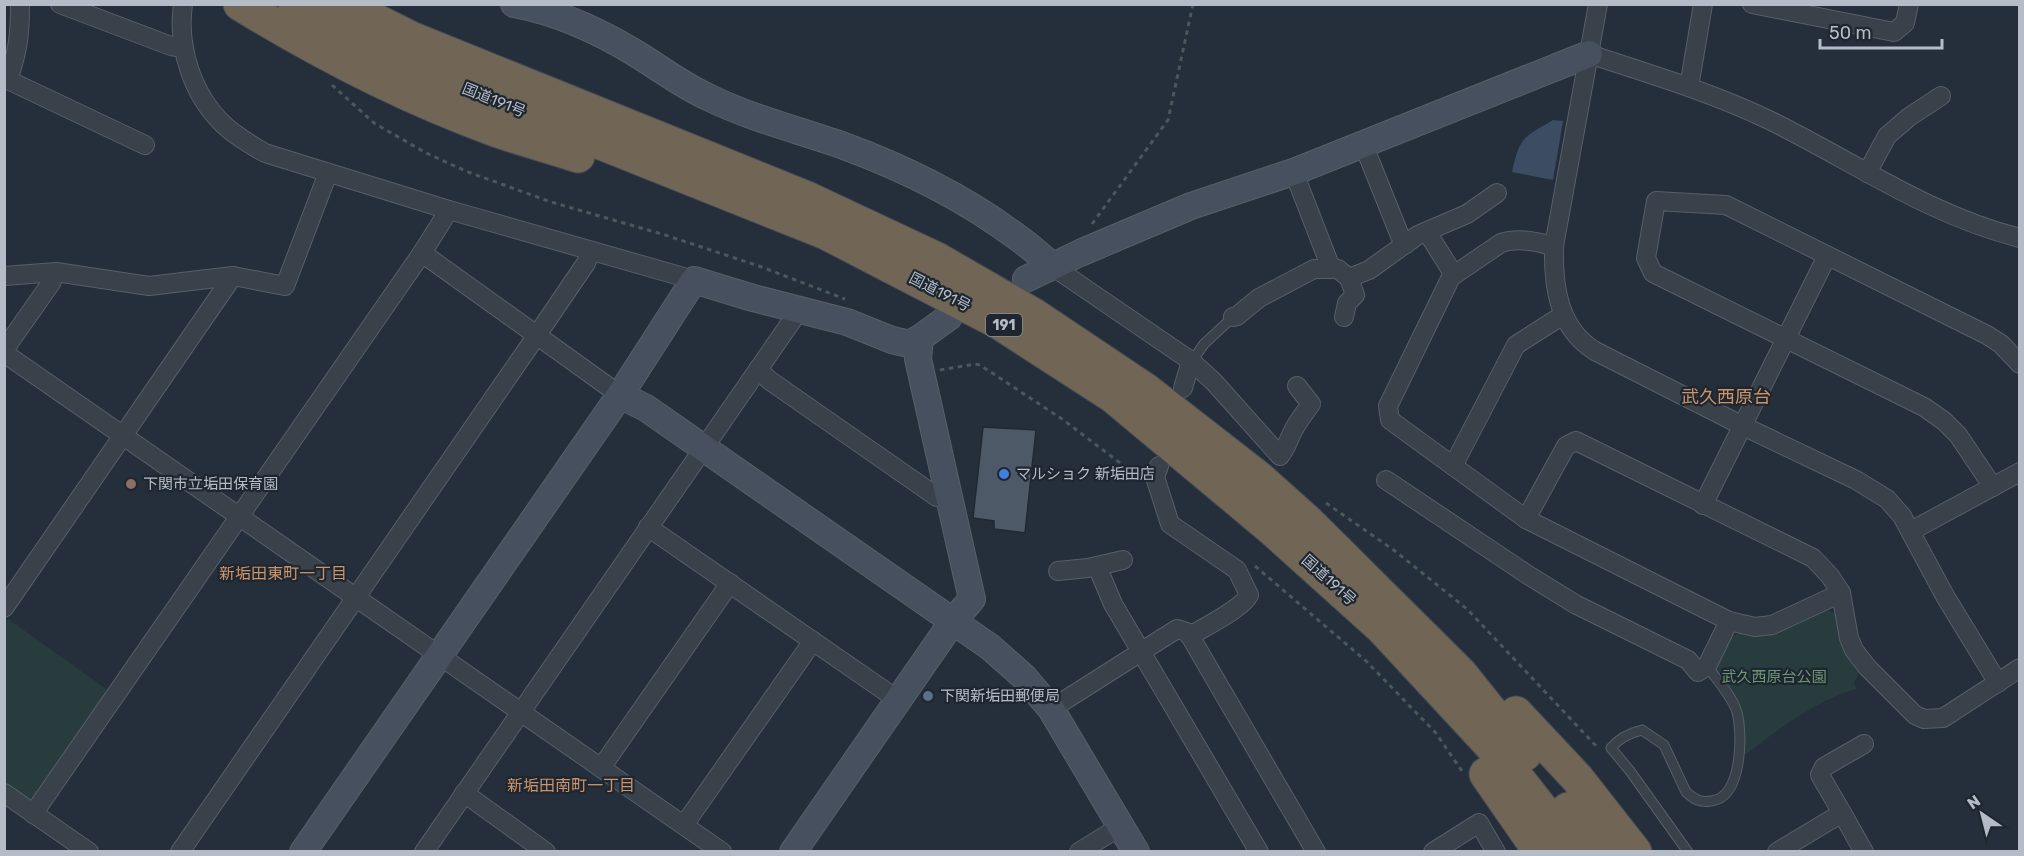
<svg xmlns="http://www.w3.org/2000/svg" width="2024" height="856" viewBox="0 0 2024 856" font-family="Rubik,'Noto Sans JP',sans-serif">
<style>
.green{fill:#283c3d}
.water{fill:#3c4c63}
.building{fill:#4e5967;stroke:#202832;stroke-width:1.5}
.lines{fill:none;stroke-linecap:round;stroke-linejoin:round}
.lane-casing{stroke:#575f69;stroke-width:11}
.street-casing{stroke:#575f69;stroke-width:20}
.secondary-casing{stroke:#575f69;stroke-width:28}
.highway-casing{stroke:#444c56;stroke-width:35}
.path{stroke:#47595b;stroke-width:3;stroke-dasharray:4.5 4.5;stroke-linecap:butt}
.lane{stroke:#39414b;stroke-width:9}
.street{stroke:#39414b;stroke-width:18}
.secondary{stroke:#47505e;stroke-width:26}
.highway{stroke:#716656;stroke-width:33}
.shop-dot{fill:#3f7fe0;stroke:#1e2630;stroke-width:2}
.education-dot{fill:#8d6e63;stroke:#1e2630;stroke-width:2}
.service-dot{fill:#5c6f8a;stroke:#1e2630;stroke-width:2}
.labels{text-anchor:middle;stroke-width:4.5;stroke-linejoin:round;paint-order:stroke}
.shield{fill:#1e2630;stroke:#878f9a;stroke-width:1.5}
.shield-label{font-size:14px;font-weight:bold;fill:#b4bcc7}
.street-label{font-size:15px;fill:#b4bcc7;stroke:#1e2630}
.poi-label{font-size:15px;fill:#b4bcc7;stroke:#1e2630;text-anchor:start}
.park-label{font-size:15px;fill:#6d9676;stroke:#1e2630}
.neighbourhood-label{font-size:16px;fill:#cc946a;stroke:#1e2630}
.quarter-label{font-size:18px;fill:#cc946a;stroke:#1e2630}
</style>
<rect width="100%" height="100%" fill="#252f3b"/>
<g class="green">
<path d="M1826 609 1840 616 1861 670 1854 682 1856 689C1812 702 1780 729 1743 756L1740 709 1715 670 1729 638 1742 632Z"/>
<path d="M8 619 109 691 35 797 26 799 5 783 4 624Z"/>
</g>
<path class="water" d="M1553 120 1563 121 1553 180 1512 172C1520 136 1523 138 1553 120Z"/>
<path class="building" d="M983 427 1036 430 1025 533 994 529V521L973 518Z"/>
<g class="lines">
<g class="lane-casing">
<g id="lane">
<path d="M1197 354 1204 344 1233 317"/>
<path d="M1688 852 1630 771 1611 748C1619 738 1630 733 1642 730L1664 745 1686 792C1694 799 1700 803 1711 801 1742 798 1743 736 1737 712 1732 696 1717 680 1707 666"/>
</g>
</g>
<g class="street-casing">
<g id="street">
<path d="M20 4C20 35 18 51 8 80L145 145"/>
<path d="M60 4 171 46 184 48"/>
<path d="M183 4C177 47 192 94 223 124 235 136 250 144 265 153L449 210 694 280"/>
<path d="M1598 4 1554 246C1553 286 1558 328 1595 351L1743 426 1856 480 1887 499 1902 516 1945 596 1998 683"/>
<path d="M1752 4 1894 32 1905 23 1909 4"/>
<path d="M1589 54C1649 74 1711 92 1769 120 1853 161 1928 215 2020 238"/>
<path d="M1689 87 1703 4"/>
<path d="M1368 156 1400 236 1406 244"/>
<path d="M1867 173 1887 136 1909 117 1941 96"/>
<path d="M1298 183 1331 268"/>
<path d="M1427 232 1454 275"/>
<path d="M1554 246C1536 242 1519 237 1501 243L1451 277 1388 406 1390 420 1526 519 1729 621 1755 627 1772 625 1841 593"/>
<path d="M422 253 620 395"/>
<path d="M1052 266 1191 361 1214 382 1280 456C1287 447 1289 438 1294 429 1299 420 1305 412 1311 404L1297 386"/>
<path d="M4 276 56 272 149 286 233 276 285 286 328 173"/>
<path d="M1233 317 1237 316 1259 298 1314 269H1338L1349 278 1369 270 1418 235 1467 214 1497 193"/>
<path d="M1344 317 1347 303 1355 295 1349 278"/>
<path d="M4 350 51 283 56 272"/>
<path d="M4 353 722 852"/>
<path d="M758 369 769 380 937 497 950 500"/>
<path d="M1183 388 1191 361"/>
<path d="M1453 466 1516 345 1563 315"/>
<path d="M1386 480 1528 575 1575 604 1688 660 1698 672 1707 666 1729 621"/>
<path d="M1993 487 1958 435 1944 421 1924 407 1653 273 1646 258 1656 201 1726 205 1987 335 2001 344 2020 364"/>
<path d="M1703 505 1827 256"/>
<path d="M1526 519 1566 446 1576 441 1813 558 1830 576 1841 593 1849 638 1854 650 1867 667 1915 715 1924 719 1943 718 2020 668"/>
<path d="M648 527 898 700"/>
<path d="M1911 531 2020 472"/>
<path d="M1097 566 1113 604 1259 852"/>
<path d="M1058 571 1088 568 1123 560"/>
<path d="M4 608 233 276"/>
<path d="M1190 636 1316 852"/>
<path d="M1051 709 1177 629 1187 632 1190 636C1204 627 1242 609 1249 595L1237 570 1170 524 1155 477 1159 466"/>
<path d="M601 768 730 583"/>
<path d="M4 793 89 852"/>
<path d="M464 793 546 852"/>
<path d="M1842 813 1820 775 1824 767 1864 744"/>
<path d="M33 814 422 253 449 210"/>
<path d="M684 825 813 641"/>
<path d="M180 852 537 335 586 263 591 251"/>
<path d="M424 852 800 309"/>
<path d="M1079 852 1121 826"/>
<path d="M1433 852 1479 823 1496 852"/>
<path d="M1777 852 1842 813 1864 852"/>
</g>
</g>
<g class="secondary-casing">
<g id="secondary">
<path d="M514 4C558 12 603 33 640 56 664 71 685 87 710 98 753 119 799 130 844 146 904 168 966 199 1017 237 1030 246 1041 256 1052 266"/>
<path d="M1026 279 1080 253 1191 206 1296 171 1589 54"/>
<path d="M620 395 646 408 990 647 1024 677 1051 709 1136 852"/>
<path d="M303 852 620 395 694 280 753 298 847 322 892 340 909 344 920 338 949 317"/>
<path d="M793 852 953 621 972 599 918 359 920 338"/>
</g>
</g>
<g class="highway-casing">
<g id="highway">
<path d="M240 4C320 53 403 96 490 128 519 139 549 146 578 156"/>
<path d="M295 4 374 47 478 94 826 233 998 322 1114 397 1272 529 1382 628 1497 752 1558 830 1572 852"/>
<path d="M343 4 411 38 807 198 937 259 1034 315 1146 390 1259 478 1307 521 1461 674 1525 754"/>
<path d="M1516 713 1577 778 1635 852"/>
<path d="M1486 774 1540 852"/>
<path d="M1568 809 1598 852"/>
</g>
</g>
<g class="path">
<path d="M332 85 374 123 426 153 468 172 551 202 662 234 759 266 845 299"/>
<path d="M1092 224 1168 120 1193 4"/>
<path d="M940 370 975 364 980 365 1062 419 1140 478"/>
<path d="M1326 503 1395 551 1467 609 1598 748"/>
<path d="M1255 566 1366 661 1435 732 1462 771"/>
</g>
<use href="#lane" class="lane"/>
<use href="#street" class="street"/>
<use href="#secondary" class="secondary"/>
<use href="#highway" class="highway"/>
</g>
<circle class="shop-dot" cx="1004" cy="474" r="6"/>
<circle class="education-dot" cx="131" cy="484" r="6"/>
<circle class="service-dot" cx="928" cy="696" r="6"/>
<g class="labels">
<rect class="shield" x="986" y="314" width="36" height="22" rx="4.5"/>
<g class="shield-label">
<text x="1004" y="330">191</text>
</g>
<g class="street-label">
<text transform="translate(494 100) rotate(22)" y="5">国道191号</text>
<text transform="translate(940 292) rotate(27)" y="5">国道191号</text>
<text transform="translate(1329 580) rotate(42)" y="5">国道191号</text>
</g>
<g class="poi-label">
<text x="1016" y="479">マルショク 新垢田店</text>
<text x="143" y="489">下関市立垢田保育園</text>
<text x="940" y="701">下関新垢田郵便局</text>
</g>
<g class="park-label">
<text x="1774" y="682">武久西原台公園</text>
</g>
<g class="neighbourhood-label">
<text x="283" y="579">新垢田東町一丁目</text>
<text x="571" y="791">新垢田南町一丁目</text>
</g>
<g class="quarter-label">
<text x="1726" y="403">武久西原台</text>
</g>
</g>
<rect width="2024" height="856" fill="none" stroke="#b4bcc7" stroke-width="12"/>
<g transform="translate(1982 814) rotate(325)" stroke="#1e2630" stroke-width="4.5" paint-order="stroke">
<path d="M0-4.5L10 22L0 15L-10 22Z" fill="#b4bcc7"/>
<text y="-9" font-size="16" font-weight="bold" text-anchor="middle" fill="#b4bcc7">N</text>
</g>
<path d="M1820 39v9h122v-9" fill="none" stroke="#b4bcc7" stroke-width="3"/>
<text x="1829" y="39" font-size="18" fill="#b4bcc7" stroke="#1e2630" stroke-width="4.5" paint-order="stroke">50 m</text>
</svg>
